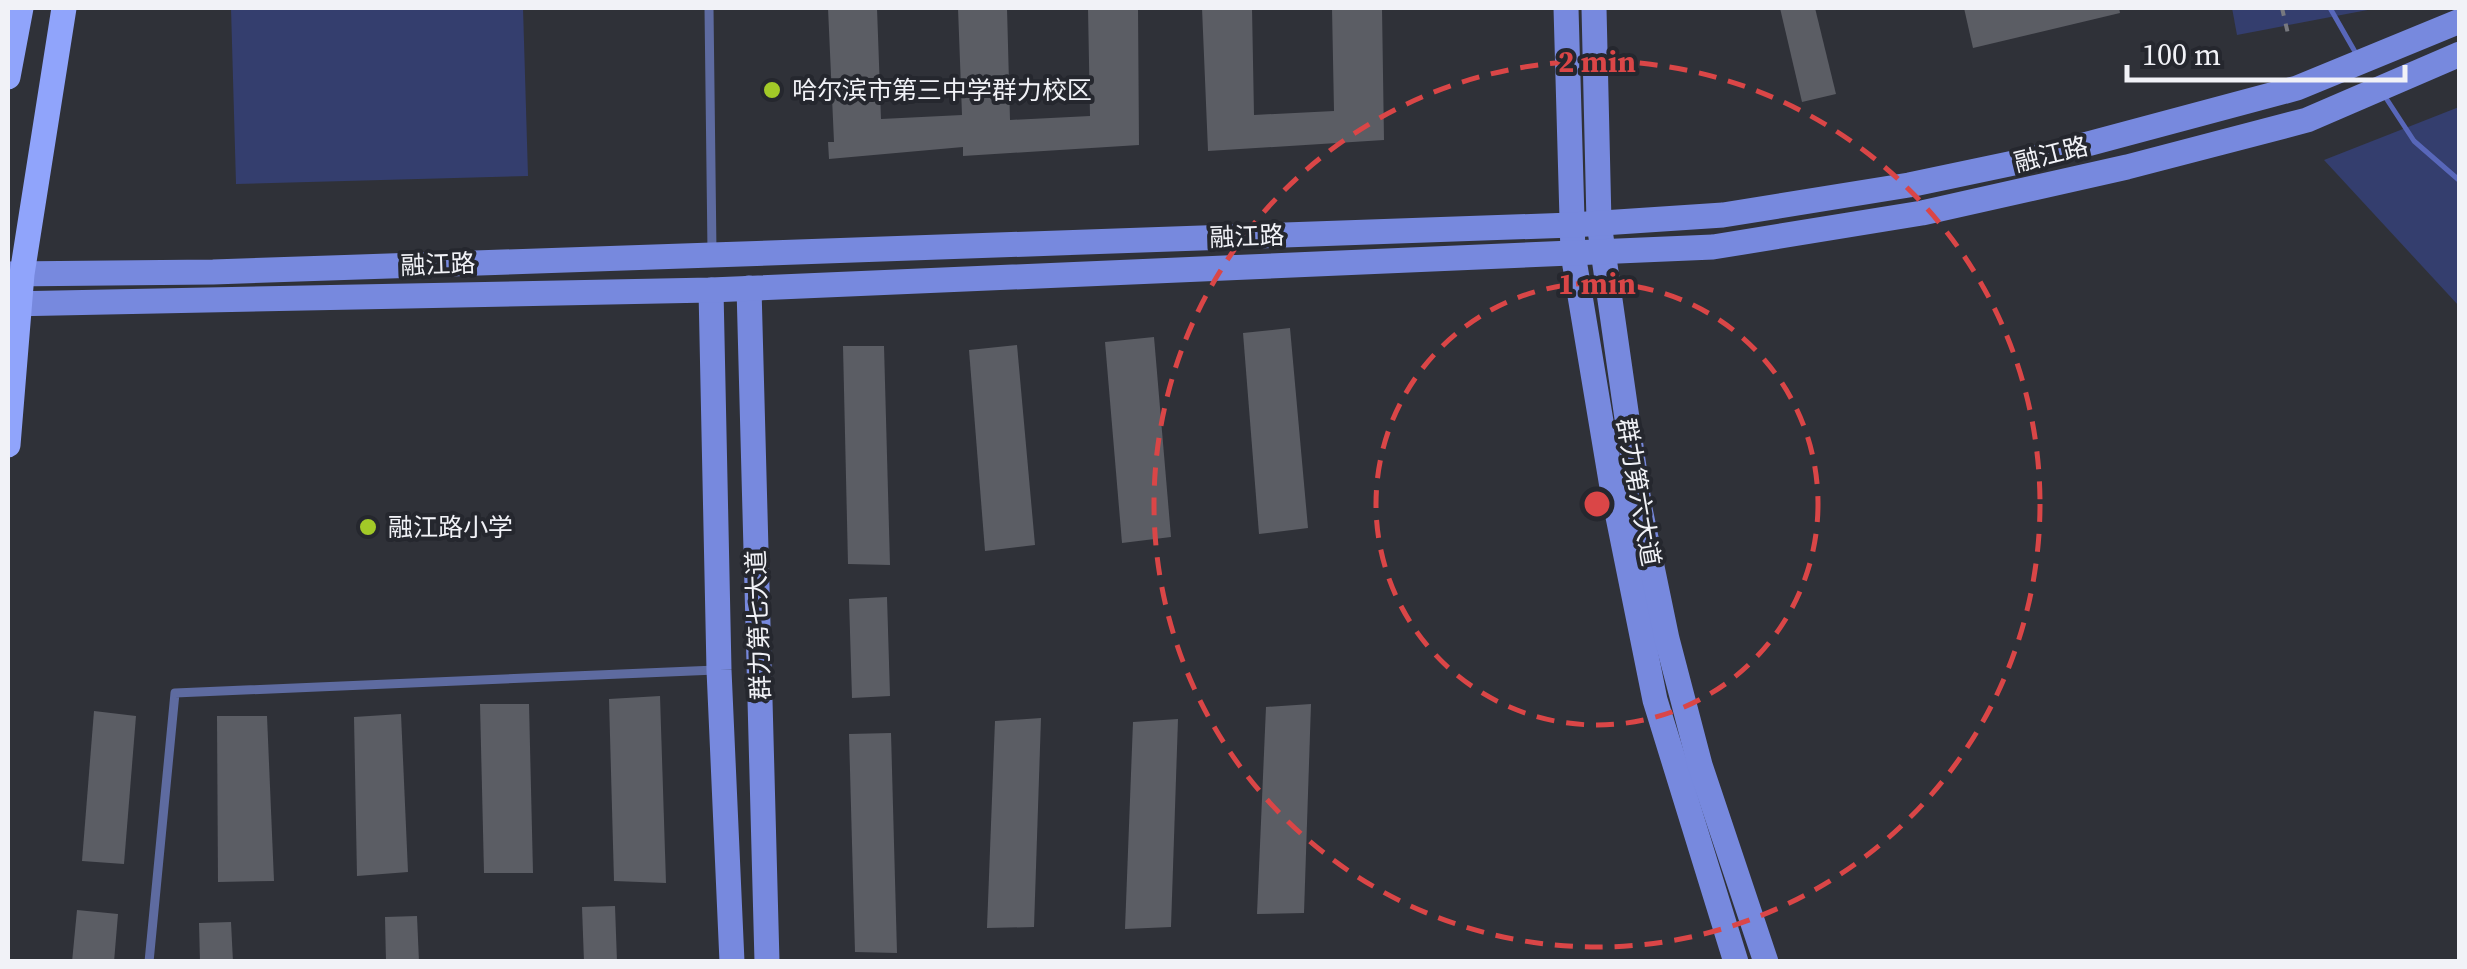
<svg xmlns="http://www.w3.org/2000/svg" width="2467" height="969" viewBox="0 0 2467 969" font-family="'Source Serif 4','Noto Sans SC',serif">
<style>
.green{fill:#343e6e}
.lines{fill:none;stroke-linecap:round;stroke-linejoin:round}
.stream{stroke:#5867ba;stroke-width:5}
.building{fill:#5b5d64}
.path{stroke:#77787f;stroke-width:4;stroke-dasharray:8 8;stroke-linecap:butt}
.service{stroke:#5e6ba0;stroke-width:9}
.secondary{stroke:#7789de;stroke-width:25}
.primary{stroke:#90a4fb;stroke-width:25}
.ring{fill:none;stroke:#da4647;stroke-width:5;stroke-dasharray:18 12}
.poi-dot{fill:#a2c928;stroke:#25272e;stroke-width:4}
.labels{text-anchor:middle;stroke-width:8;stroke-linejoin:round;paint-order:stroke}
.poi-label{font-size:25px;fill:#f1f2f7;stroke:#25272e;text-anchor:start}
.street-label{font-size:25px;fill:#f1f2f7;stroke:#25272e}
.centre{fill:#da4647;stroke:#25272e;stroke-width:5}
.ring-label{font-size:30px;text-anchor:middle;font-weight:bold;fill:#da4647;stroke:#25272e;stroke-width:8;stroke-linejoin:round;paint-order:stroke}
</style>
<rect width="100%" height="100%" fill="#2f3138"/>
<g class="green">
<path d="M231 8H523L528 176 236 184Z"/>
<path d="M2232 8H2378L2237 35Z"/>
<path d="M2459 107V306L2324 160Z"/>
</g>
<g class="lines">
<g class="stream">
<path d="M2330 8 2358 57"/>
<path d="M2384 95 2414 141 2460 181"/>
</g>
</g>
<g class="building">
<path d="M828 8H877L881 119 962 115 958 8H1007L1010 120 1090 116 1088 8H1138L1139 145 963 156V147L829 159 828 142H834Z"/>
<path d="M1202 8H1252L1254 115 1334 111 1332 8H1382L1384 140 1208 151Z"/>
<path d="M1780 8H1815L1836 94 1802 102Z"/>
<path d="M1964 8H2119L2120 13 1973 48Z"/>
<path d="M1290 328 1308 528 1259 534 1243 333Z"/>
<path d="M1154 337 1171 537 1122 543 1105 342Z"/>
<path d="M1017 345 1035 545 985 551 969 350Z"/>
<path d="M843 346H884L890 565 848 564Z"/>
<path d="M887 597 890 696 852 698 849 599Z"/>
<path d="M660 696 666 883 614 881 609 699Z"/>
<path d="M480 704H529L533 873H484Z"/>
<path d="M1311 704 1304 913 1257 914 1266 707Z"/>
<path d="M94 711 136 716 124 864 82 861Z"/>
<path d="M401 714 408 872 357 876 354 717Z"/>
<path d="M217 716H267L274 881 218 882Z"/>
<path d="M1041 718 1034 927 987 928 995 721Z"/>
<path d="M1178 719 1171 927 1125 929 1133 722Z"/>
<path d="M891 733 897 953 855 952 849 734Z"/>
<path d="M615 906 617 962H584L582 907Z"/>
<path d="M77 910 118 914 114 962H72Z"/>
<path d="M417 916 419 962H386L385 917Z"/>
<path d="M231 922 233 962H200L199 923Z"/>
</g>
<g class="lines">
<g class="path">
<path d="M2282 8 2289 38"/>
<path d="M2376 8V9"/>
</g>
<g class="service">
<path d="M709 8 712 252"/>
<path d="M149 962 175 693 716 670"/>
</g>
<g class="secondary">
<path d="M1566 8 1573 254 1612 487 1655 700 1736 962"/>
<path d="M1594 8 1599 223 1640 509 1667 639 1700 765 1766 962"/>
<path d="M8 274 213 272 712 255 1572 225 1723 215 1909 185 2028 160 2297 88 2460 21"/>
<path d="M749 288 767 962"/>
<path d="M711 290 719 670 732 962"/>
<path d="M8 304 711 290 1713 247 1922 213 2127 167 2307 120 2460 54"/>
</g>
<g class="primary">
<path d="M8 77 21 8"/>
<path d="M8 445 22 274 64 8"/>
</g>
</g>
<g class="ring">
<circle cx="1597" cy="504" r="221"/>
<circle cx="1597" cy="504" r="443"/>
</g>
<g class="poi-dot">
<circle cx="772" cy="90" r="10"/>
<circle cx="368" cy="527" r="10"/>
</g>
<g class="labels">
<g class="poi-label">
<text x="792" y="99">哈尔滨市第三中学群力校区</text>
<text x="388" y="536">融江路小学</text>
</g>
<g class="street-label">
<text transform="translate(2051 154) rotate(-14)" y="9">融江路</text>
<text transform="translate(1247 236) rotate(-2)" y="9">融江路</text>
<text transform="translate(438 264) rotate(-2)" y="9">融江路</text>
<text transform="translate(1639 492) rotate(80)" y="9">群力第六大道</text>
<text transform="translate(758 625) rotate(-92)" y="9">群力第七大道</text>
</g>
</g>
<circle cx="1597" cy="504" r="15" class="centre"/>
<g class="ring-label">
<text x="1597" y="72">2 min</text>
<text x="1597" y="294">1 min</text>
</g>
<rect width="2467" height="969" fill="none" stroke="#f1f2f7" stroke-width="20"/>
<path d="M2127 65v15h278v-15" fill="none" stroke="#f1f2f7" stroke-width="5"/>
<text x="2142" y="65" font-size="30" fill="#f1f2f7" stroke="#25272e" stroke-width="8" paint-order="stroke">100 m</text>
</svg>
